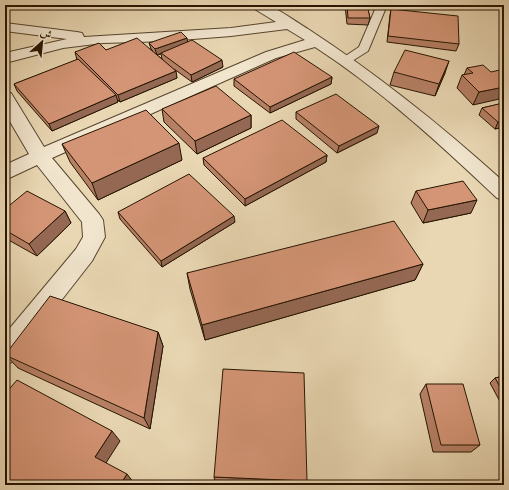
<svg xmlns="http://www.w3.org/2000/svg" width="509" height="490" viewBox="0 0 509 490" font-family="'IM FELL Great Primer',Amiri,serif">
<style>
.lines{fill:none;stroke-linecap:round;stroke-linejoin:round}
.service-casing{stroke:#57452d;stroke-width:2}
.minor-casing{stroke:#57452d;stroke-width:2}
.service{fill:#f1e5ce;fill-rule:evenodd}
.minor{fill:#f1e5ce;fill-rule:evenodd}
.wall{fill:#b68065;stroke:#261400;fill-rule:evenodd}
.shaded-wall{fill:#946853;stroke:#261400}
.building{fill:#d49576;stroke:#261400}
</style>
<rect width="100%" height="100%" fill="#e9d7b3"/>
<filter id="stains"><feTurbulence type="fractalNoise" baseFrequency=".005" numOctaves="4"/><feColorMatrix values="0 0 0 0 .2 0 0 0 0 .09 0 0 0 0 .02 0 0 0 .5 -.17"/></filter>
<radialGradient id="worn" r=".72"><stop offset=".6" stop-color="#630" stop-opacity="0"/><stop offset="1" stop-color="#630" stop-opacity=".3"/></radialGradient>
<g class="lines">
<g class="service-casing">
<path id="service" d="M377 5H387L368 51 349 63H341L339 61 341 59 359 47Z"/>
</g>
<g class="minor-casing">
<path id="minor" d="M251 5C256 5 262 4 266 5 275 6 299 24 308 29 377 74 442 126 504 182V200L497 198C440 144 381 90 315 47L276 58 52 158 99 214 103 220 105 237 92 261 14 361 5 365V334L76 249 83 237 82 222 37 165 5 180V165L29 154 5 113V92L11 93 44 147 266 52 305 40 287 29 231 36 168 41 103 43 63 48 5 63V53L67 39 5 31V23L77 32 82 33 84 37 231 28 276 22 253 8Z"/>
</g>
<use href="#service" class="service"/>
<use href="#minor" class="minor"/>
</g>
<g class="wall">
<path d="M345 5H367L370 18 368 25 347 24Z"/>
<path d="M391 9 459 44 456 51 387 42 390 15Z"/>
<path d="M188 42 223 67 192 82 174 69 177 78 120 102 117 99 118 102 52 131 17 91 14 84 77 60 75 52 106 50 153 51 151 49 149 43ZM161 54 162 59 157 55Z"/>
<path d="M467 68 491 72 473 105 457 88 462 75H464Z"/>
<path d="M394 72 445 73 435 96 390 85Z"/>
<path d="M332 77 331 84 270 113 234 86V79Z"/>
<path d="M504 102V127L495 129 479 115 482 108 504 103Z"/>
<path d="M162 109 251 115V128L197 154 164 122Z"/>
<path d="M296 112 377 133 337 153 296 119Z"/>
<path d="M62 144 182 160 98 200 70 162Z"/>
<path d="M327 155 326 162 245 206 204 165 203 158Z"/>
<path d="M416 191 471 213 423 223 411 203Z"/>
<path d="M5 209 65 211 71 223 37 256 5 238Z"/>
<path d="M118 212 235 222 162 267 120 219Z"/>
<path d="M423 264 415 280 205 340 190 289 187 273Z"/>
<path d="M158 332 163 346 150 429 18 368 5 354Z"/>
<path d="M504 376V409L490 383 495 378Z"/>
<path d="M426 384 480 445 471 452H433L420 394Z"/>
<path d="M214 477 307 481 306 485 215 481Z"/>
</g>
<g class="shaded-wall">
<path d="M187 38 188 44 157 55 155 49Z"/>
<path d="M222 60 223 67 192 82 191 75Z"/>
<path d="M449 61 445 73 435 96 439 84Z"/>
<path d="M176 71 177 78 120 102 118 95Z"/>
<path d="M332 77 331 84 270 113V107Z"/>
<path d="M504 87V98L473 105 479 92Z"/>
<path d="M116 95 118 102 52 131 49 124Z"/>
<path d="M251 115V128L197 154 195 141Z"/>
<path d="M504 121V127L495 129 498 122Z"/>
<path d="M379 126 377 133 337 153 339 146Z"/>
<path d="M179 143 182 160 98 200 92 183Z"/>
<path d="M327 155 326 162 245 206V199Z"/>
<path d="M477 200 471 213 423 223 428 210Z"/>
<path d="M65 211 71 223 37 256 29 244Z"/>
<path d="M234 216 235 222 162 267 161 261Z"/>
<path d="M423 264 415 280 205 340 202 325Z"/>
<path d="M158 332 163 346 150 429 144 418Z"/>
<path d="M112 431 120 441 104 466 95 457Z"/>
<path d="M127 474 134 483 133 485H120Z"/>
</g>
<g class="building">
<path d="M347 5H367L370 18H348Z"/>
<path d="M391 9 458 16 459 44 388 36Z"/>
<path d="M181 32 187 38 155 49 149 43Z"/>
<path d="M137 38 176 71 118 95 75 52 99 43 106 50Z"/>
<path d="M192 40 222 60 191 75 161 53Z"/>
<path d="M405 50 449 61 439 84 394 72Z"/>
<path d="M294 52 332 77 270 107 234 79Z"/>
<path d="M78 59 116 95 49 124 14 84Z"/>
<path d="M483 65 491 72 504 69V87L479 92 462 75 473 73 467 68Z"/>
<path d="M216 86 251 115 195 141 162 109Z"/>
<path d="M336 94 379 126 339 146 296 112Z"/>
<path d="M503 103 504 104V121L498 122 482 108Z"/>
<path d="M146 110 179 143 92 183 62 144Z"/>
<path d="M282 120 327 155 245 199 203 158Z"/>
<path d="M189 174 234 216 161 261 118 212Z"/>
<path d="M463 181 477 200 428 210 416 191Z"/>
<path d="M27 191 65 211 29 244 5 230V209Z"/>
<path d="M394 221 423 264 202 325 187 273Z"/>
<path d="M50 296 158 332 144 418 5 355Z"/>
<path d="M223 369 304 373 307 481 214 477Z"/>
<path d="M504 376V394L495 378Z"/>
<path d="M17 380 112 431 95 457 127 474 120 485H5V394Z"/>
<path d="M426 384H463L480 445H441Z"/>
</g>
<rect width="509" height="490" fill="none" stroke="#e9d7b3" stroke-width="20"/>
<rect x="6" y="6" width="497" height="478" fill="none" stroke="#261400" stroke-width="2"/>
<rect x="10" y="10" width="489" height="470" fill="none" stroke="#261400"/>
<g transform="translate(42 42) rotate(27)" stroke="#f1e5ce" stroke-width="3" paint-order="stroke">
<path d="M0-3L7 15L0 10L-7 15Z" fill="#261400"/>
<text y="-6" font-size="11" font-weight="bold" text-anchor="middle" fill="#261400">ش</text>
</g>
<rect width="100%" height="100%" filter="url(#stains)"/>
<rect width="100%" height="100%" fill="url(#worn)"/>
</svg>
